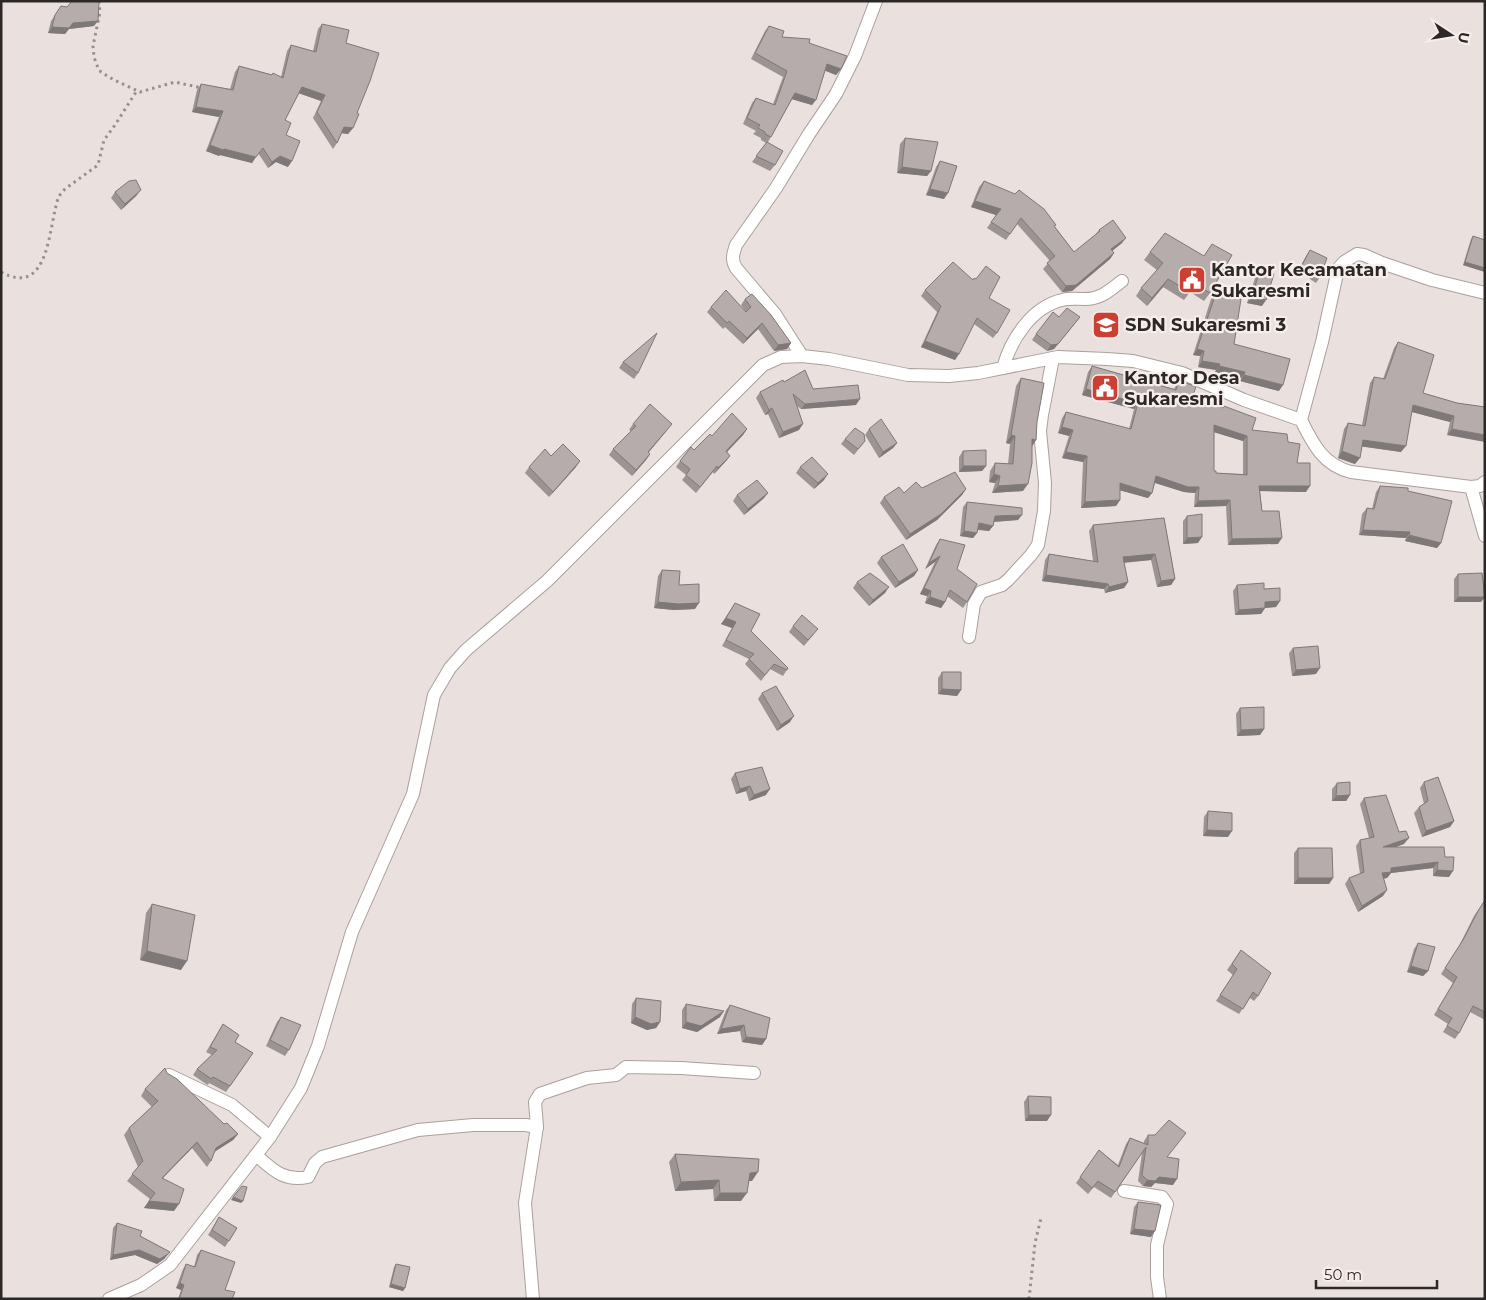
<svg xmlns="http://www.w3.org/2000/svg" width="1486" height="1300" viewBox="0 0 1486 1300" font-family="Montserrat,sans-serif">
<style>
.lines{fill:none;stroke-linecap:round;stroke-linejoin:round}
.street-casing{stroke:#a9a09e;stroke-width:14}
.path{stroke:#968f8e;stroke-width:3;stroke-dasharray:2.5 4;stroke-linecap:butt}
.street{stroke:#fff;stroke-width:12}
.wall{fill:#9c9493;fill-rule:evenodd}
.shaded-wall{fill:#7f7878}
.building{fill:#b5acab;stroke:#7f7878;fill-rule:evenodd}
.labels{text-anchor:middle;stroke-width:4.5;stroke-linejoin:round;paint-order:stroke}
.poi-label{font-size:18px;font-weight:bold;fill:#2c2828;stroke:#f7eeec;text-anchor:start}
</style>
<rect width="100%" height="100%" fill="#eae1df"/>
<g class="lines">
<g class="street-casing">
<g id="street">
<path d="M802 356 775 314 736 268C731 260 733 254 736 245L776 188 809 134 836 94 855 56 876 1"/>
<path d="M1003 368C1011 339 1032 307 1062 300 1069 298 1077 299 1085 299 1101 299 1110 290 1122 281"/>
<path d="M1301 420 1322 342 1338 269 1344 262 1357 254 1364 255 1382 263 1432 280 1485 293"/>
<path d="M1471 487 1485 536"/>
<path d="M969 637 974 604 981 592 1002 585 1008 580 1031 555 1038 545 1044 511 1045 483 1040 431 1042 415 1053 358"/>
<path d="M169 1075 232 1105 270 1137"/>
<path d="M537 1127 535 1102 540 1094 587 1078 616 1075 626 1067 681 1068 754 1073"/>
<path d="M256 1155C273 1170 284 1182 308 1177L315 1163 322 1157 418 1130 473 1125H526L537 1127 525 1203 533 1299"/>
<path d="M1124 1191 1162 1197 1167 1204 1157 1245V1277L1160 1299"/>
<path d="M109 1299 141 1285 170 1265 270 1137 301 1088 318 1046 352 932 413 794 434 695 450 668 466 650 547 581 763 365 781 357 802 356 829 359 908 375 949 376 978 373 1058 357 1107 359 1133 361 1182 373 1244 400 1301 420C1313 444 1323 465 1351 472L1471 487 1480 486 1485 482"/>
</g>
</g>
<g class="path">
<path d="M99 1 100 12 93 46 94 57 98 68 101 72 114 80 140 92 175 82 202 88"/>
<path d="M1 272C51 299 48 224 59 196L65 189 98 165 104 140 115 125 136 92"/>
<path d="M1029 1299 1035 1243 1041 1218"/>
</g>
<use href="#street" class="street"/>
</g>
<g class="wall">
<path d="M61 6 94 26 69 29 65 34 48 33 51 21Z"/>
<path d="M322 24 346 43 357 113 353 128 348 134 342 133 337 143 333 149 313 118 321 101 299 93 285 120 286 135 288 167 276 162 268 168 258 153 252 163 220 155 219 156 206 151 219 117 192 112 197 90 201 84 230 89 235 72 239 66 281 77 287 51 291 45 313 51 318 29Z"/>
<path d="M769 26 782 37 809 43 841 69 836 75 825 70 812 105 792 99 768 142 775 165 770 171 752 162 766 143 761 140V138L753 134 756 131 743 124 752 103 756 98 773 104 783 77 751 59 765 31Z"/>
<path d="M905 138 931 171 927 176 897 173 900 144Z"/>
<path d="M940 161 944 199 926 195 936 167Z"/>
<path d="M984 181 1055 227 1074 252 1095 235 1099 230 1122 243 1112 251 1114 253 1110 259 1072 291 1062 292 1043 269 1050 261 1017 224 1006 240 987 228 996 215 971 207 979 187Z"/>
<path d="M115 192 137 195 121 210 111 198Z"/>
<path d="M1473 236 1485 240V272L1463 265 1471 239Z"/>
<path d="M1212 244 1210 293 1204 301 1190 292 1184 300 1163 287 1147 306 1136 296 1141 288 1157 270 1144 260 1150 252 1204 256Z"/>
<path d="M1310 250 1320 277 1316 283 1298 271 1306 256Z"/>
<path d="M1260 269 1262 306 1247 303 1256 275Z"/>
<path d="M925 290 989 298 997 333 993 338 974 324 955 360 921 347 937 312 921 296Z"/>
<path d="M1216 293 1234 344 1279 391 1240 381 1241 378 1215 372 1216 370 1198 367 1200 356 1193 355 1211 299Z"/>
<path d="M745 299 791 343 787 349 774 351 758 329 743 344 725 327 723 329 707 312 711 307 746 312 741 305Z"/>
<path d="M1059 317H1080L1054 349 1047 351 1032 340 1036 334Z"/>
<path d="M1398 342 1423 393 1457 403 1485 407 1447 435 1450 422 1412 412 1401 452 1361 446 1355 464 1338 458 1344 429 1348 423 1362 425 1370 383 1374 377 1383 379 1394 348Z"/>
<path d="M623 362 638 373 634 379 619 368Z"/>
<path d="M1092 366 1174 389 1179 380 1192 397 1252 430 1288 442 1297 463 1306 492 1260 491 1262 511 1278 544 1228 545 1226 506 1194 507 1195 493 1184 492 1155 483 1152 493 1148 498 1120 490V500L1116 506 1081 508 1083 462 1062 458 1069 436 1058 433 1062 418 1066 412 1129 429 1134 409 1082 395 1088 372ZM1214 432 1243 441V474L1216 473 1214 471Z"/>
<path d="M1021 378 1037 422 1036 440 1032 446 1023 491 992 493 995 483 989 482 990 471 995 463 1008 464 1010 444 1006 443 1016 386Z"/>
<path d="M784 382 813 389 856 405 801 409 797 406 799 430 779 438 768 414 765 415 756 398 760 392Z"/>
<path d="M633 424 668 429 648 453 650 454 646 460 632 476 609 455 613 449 631 431 629 430Z"/>
<path d="M747 429 743 435 727 452 730 456 726 461 714 474 713 472 696 493 682 480 686 475 676 467 680 461 712 436Z"/>
<path d="M869 429 897 443 893 448 879 458 865 435Z"/>
<path d="M845 439 865 441 854 455 841 444Z"/>
<path d="M963 451 986 466 982 471 959 472V457Z"/>
<path d="M551 456 576 467 549 497 525 473 529 467Z"/>
<path d="M800 467 824 480 814 489 796 473Z"/>
<path d="M1380 486 1408 491 1441 543 1437 548 1405 541 1406 538 1359 535 1362 514 1367 508 1372 509 1376 492Z"/>
<path d="M966 489 962 495 937 520 906 540 880 503 884 497 904 493Z"/>
<path d="M768 493 763 499 744 515 733 501 737 495Z"/>
<path d="M967 502 1018 520 994 522 993 526 989 531 977 530V533L973 538 960 536 963 507Z"/>
<path d="M1187 516 1198 543 1183 544V521Z"/>
<path d="M1164 518 1175 579 1171 585 1157 587 1151 560 1124 563 1128 582 1124 588 1105 593 1104 589 1042 581 1045 560 1049 554 1093 561 1089 531 1093 525Z"/>
<path d="M940 539 957 569 967 602 963 608 947 596 945 602 941 608 925 603 927 596 920 594 935 562 925 569 936 545Z"/>
<path d="M881 557 918 570 914 576 895 588 877 563Z"/>
<path d="M662 570 679 585 695 609 674 610 654 608 658 576Z"/>
<path d="M1458 574 1481 602H1454V579Z"/>
<path d="M857 582 885 593 869 606 853 588Z"/>
<path d="M1237 585 1280 601 1276 607 1265 608 1261 614 1235 615 1233 591Z"/>
<path d="M735 603 751 631 788 668 783 676 770 669 761 681 745 664 749 659 722 646 732 628 721 624Z"/>
<path d="M793 626 814 634 804 646 789 632Z"/>
<path d="M1293 648 1316 674 1292 676 1289 653Z"/>
<path d="M942 672 961 690 957 696 938 694V678Z"/>
<path d="M762 693 790 722 777 731 758 699Z"/>
<path d="M1240 708 1264 729 1260 735 1237 736 1236 714Z"/>
<path d="M735 773 766 795 749 801 746 791 736 794 731 779Z"/>
<path d="M1424 782 1454 821 1450 827 1422 837 1414 813 1419 807 1424 804 1420 788Z"/>
<path d="M1337 783 1350 795 1346 801H1332V789Z"/>
<path d="M1364 798 1399 832 1404 844 1395 847 1445 857 1449 877 1433 876V868L1391 873 1387 878 1383 879V896L1358 912 1345 884 1349 878 1360 874 1356 846 1360 840 1369 838 1360 804Z"/>
<path d="M1208 811 1228 837 1203 836 1204 817Z"/>
<path d="M1298 848 1333 878 1329 884H1294V853Z"/>
<path d="M1485 900V1020L1470 1012 1459 1033 1455 1039 1443 1032 1448 1024 1434 1015 1453 983 1441 974 1459 946 1474 916Z"/>
<path d="M152 904 181 970 140 960 146 913Z"/>
<path d="M1418 943 1428 971 1423 976 1407 972 1414 949Z"/>
<path d="M1241 950 1258 996 1254 1001 1250 998 1239 1014 1216 1001 1233 975 1227 970Z"/>
<path d="M636 998 660 1022 656 1028 647 1030 631 1023 632 1004Z"/>
<path d="M686 1004 720 1017 697 1032 682 1028V1010Z"/>
<path d="M730 1005 766 1039 762 1045 742 1042 740 1031 717 1034 726 1010Z"/>
<path d="M281 1017 289 1050 285 1056 266 1046 277 1022Z"/>
<path d="M223 1024 235 1042 253 1053 226 1092 209 1083 208 1085 206 1084 193 1075 197 1069 212 1055 206 1052Z"/>
<path d="M167 1073 224 1124 238 1134 233 1140 214 1152 211 1161 207 1167 192 1148 163 1178 174 1211 144 1208 150 1199 127 1181 138 1167 124 1135 129 1128 152 1107 141 1096 145 1089Z"/>
<path d="M1028 1096 1047 1121H1025L1024 1102Z"/>
<path d="M1148 1135 1167 1157 1173 1185 1155 1183 1151 1187 1143 1186 1138 1181 1142 1153 1111 1198 1094 1187 1088 1194 1076 1183 1099 1150 1118 1165 1126 1144 1130 1138 1144 1143V1141Z"/>
<path d="M675 1154 752 1181H749L741 1201H714L713 1189 675 1191 669 1162Z"/>
<path d="M1138 1202 1151 1237 1130 1234 1134 1207Z"/>
<path d="M219 1217 237 1228 225 1247 208 1235Z"/>
<path d="M117 1223 140 1236 170 1252 164 1259 157 1264 135 1255 110 1260 113 1228Z"/>
<path d="M201 1250 225 1290 232 1299H178L181 1290 176 1288 183 1269 186 1264 194 1267 197 1255Z"/>
<path d="M396 1264 405 1288 403 1291 389 1287 394 1267Z"/>
</g>
<g class="shaded-wall">
<path d="M98 21 94 26 69 29 65 34 48 33 52 27 73 23Z"/>
<path d="M827 64 841 69 836 75 823 70Z"/>
<path d="M302 87 325 95 321 101 298 93Z"/>
<path d="M795 93 816 100 812 105 791 99Z"/>
<path d="M196 107 223 111 219 117 192 112Z"/>
<path d="M344 127 353 128 348 134 340 133Z"/>
<path d="M210 145 256 157 252 163 220 155 219 156 206 151Z"/>
<path d="M280 156 292 161 288 167 276 162 268 168 272 162Z"/>
<path d="M902 167 931 171 927 176 897 173Z"/>
<path d="M930 189 948 193 944 199 926 195Z"/>
<path d="M141 190 137 195 121 210 125 204Z"/>
<path d="M975 201 1001 209 996 215 971 207Z"/>
<path d="M1126 238 1122 243 1107 255 1111 249Z"/>
<path d="M1114 253 1110 259 1072 291 1062 292 1066 286Z"/>
<path d="M1465 262 1485 268V272L1463 265Z"/>
<path d="M1168 279 1163 287 1147 306 1152 298Z"/>
<path d="M1252 297 1266 300 1262 306 1247 303Z"/>
<path d="M1080 317 1054 349 1047 351 1051 345Z"/>
<path d="M762 323 758 329 743 344 747 338Z"/>
<path d="M925 341 959 354 955 360 921 347Z"/>
<path d="M791 343 787 349 774 351 778 345Z"/>
<path d="M1197 349 1204 351 1200 356 1193 355Z"/>
<path d="M1202 361 1220 364 1216 370 1198 367Z"/>
<path d="M1219 366 1245 372 1241 378 1215 372Z"/>
<path d="M1244 375 1283 385 1279 391 1240 381Z"/>
<path d="M1086 389 1138 403 1134 409 1082 395Z"/>
<path d="M860 399 856 405 801 409 805 404Z"/>
<path d="M1413 405 1454 416 1450 422 1408 411Z"/>
<path d="M772 408 768 414 765 415 769 410Z"/>
<path d="M672 424 668 429 644 458 648 452Z"/>
<path d="M803 424 799 430 779 438 783 432Z"/>
<path d="M1214 425 1247 436 1243 441 1210 431Z"/>
<path d="M1062 427 1073 430 1069 436 1058 433Z"/>
<path d="M747 429 743 435 722 457 726 451Z"/>
<path d="M1452 429 1485 435V442L1447 435Z"/>
<path d="M1011 435 1015 436 1010 444 1006 443Z"/>
<path d="M1032 439 1036 440 1031 448Z"/>
<path d="M1363 440 1406 446 1401 452 1358 446Z"/>
<path d="M897 443 893 448 879 458 883 452Z"/>
<path d="M1342 451 1360 458 1355 464 1338 458Z"/>
<path d="M1066 452 1087 456 1083 462 1062 458Z"/>
<path d="M650 454 646 460 632 476 636 470Z"/>
<path d="M730 456 726 461 714 474 718 468Z"/>
<path d="M580 461 576 467 549 497 553 492Z"/>
<path d="M963 466H986L982 471 959 472Z"/>
<path d="M828 474 824 480 814 489 818 483Z"/>
<path d="M994 474 1000 476 995 483 989 482Z"/>
<path d="M1156 476 1199 487 1195 493 1184 492 1152 482Z"/>
<path d="M1120 483 1152 493 1148 498 1115 489Z"/>
<path d="M1028 484 1023 491 992 493 998 486Z"/>
<path d="M1259 486H1310L1306 492 1255 491Z"/>
<path d="M966 489 962 495 937 520 906 540 910 534Z"/>
<path d="M768 493 763 499 744 515 748 509Z"/>
<path d="M1120 500 1116 506 1081 508 1085 502Z"/>
<path d="M1230 500 1226 506 1194 507 1198 501Z"/>
<path d="M1022 515 1018 520 991 522 995 516Z"/>
<path d="M979 523 993 526 989 531 975 529Z"/>
<path d="M1363 530 1410 532 1406 538 1359 535Z"/>
<path d="M964 531 977 533 973 538 960 536Z"/>
<path d="M1409 535 1441 543 1437 548 1405 541Z"/>
<path d="M1202 537 1198 543 1183 544 1187 538Z"/>
<path d="M1282 538 1278 544 1228 545 1232 539Z"/>
<path d="M1155 554 1151 560 1118 563 1123 557Z"/>
<path d="M940 556 935 562 925 569 929 563Z"/>
<path d="M918 570 914 576 895 588 899 582Z"/>
<path d="M1046 575 1108 584 1104 589 1042 581Z"/>
<path d="M1175 579 1171 585 1157 587 1161 581Z"/>
<path d="M1128 582 1124 588 1105 593 1109 587Z"/>
<path d="M889 587 885 593 869 606 873 600Z"/>
<path d="M924 588 931 591 927 596 920 594Z"/>
<path d="M930 597 945 602 941 608 925 603Z"/>
<path d="M1458 597H1485L1481 602H1454Z"/>
<path d="M1280 601 1276 607 1265 608 1261 614 1235 615 1239 610 1265 602Z"/>
<path d="M658 602 699 603 695 609 674 610 654 608Z"/>
<path d="M726 618 736 622 732 628 721 624Z"/>
<path d="M1320 668 1316 674 1292 676 1296 670Z"/>
<path d="M942 689 961 690 957 696 938 694Z"/>
<path d="M794 716 790 722 777 731 781 725Z"/>
<path d="M1264 729 1260 735 1237 736 1241 730Z"/>
<path d="M750 786 746 791 736 794 740 789Z"/>
<path d="M770 789 766 795 749 801 754 795Z"/>
<path d="M1350 795 1346 801H1332L1336 796Z"/>
<path d="M1454 821 1450 827 1422 837 1426 831Z"/>
<path d="M1207 830 1232 831 1228 837 1203 836Z"/>
<path d="M1409 838 1404 844 1379 853 1383 847Z"/>
<path d="M1438 862 1433 868 1391 873 1387 878 1377 879 1382 873 1391 868Z"/>
<path d="M1437 870 1453 871 1449 877 1433 876Z"/>
<path d="M1298 878H1333L1329 884H1294Z"/>
<path d="M1387 890 1383 896 1358 912 1362 906Z"/>
<path d="M147 951 187 961 181 970 140 960Z"/>
<path d="M1411 966 1428 971 1423 976 1407 972Z"/>
<path d="M724 1011 720 1017 697 1032 682 1028 686 1022Z"/>
<path d="M635 1017 660 1022 656 1028 647 1030 631 1023Z"/>
<path d="M744 1025 740 1031 717 1034 721 1029Z"/>
<path d="M746 1037 766 1039 762 1045 742 1042Z"/>
<path d="M1029 1115H1051L1047 1121H1025Z"/>
<path d="M238 1134 233 1140 211 1154 216 1148Z"/>
<path d="M197 1142 192 1148 157 1184 162 1178Z"/>
<path d="M758 1172 752 1181H743L750 1173Z"/>
<path d="M1159 1177 1177 1179 1173 1185 1155 1183 1151 1187 1143 1186 1147 1180Z"/>
<path d="M719 1180 713 1189 675 1191 681 1182Z"/>
<path d="M720 1193H747L741 1201H714Z"/>
<path d="M233 1197 243 1201 241 1203 231 1200Z"/>
<path d="M149 1201 179 1204 174 1211 144 1208Z"/>
<path d="M1134 1229 1155 1231 1151 1237 1130 1234Z"/>
<path d="M139 1250 168 1254 164 1259 157 1264 135 1255 110 1260 113 1255Z"/>
<path d="M180 1283 184 1285 181 1290 176 1288Z"/>
<path d="M391 1284 405 1288 403 1291 389 1287Z"/>
</g>
<g class="building">
<path d="M72 1H99L98 21 73 23 69 28 52 27 55 15 61 6 67 7Z"/>
<path d="M322 24 349 30 346 43 379 53 370 81 357 113 359 114 353 128 344 127 337 143 317 112 325 95 302 87 285 120 291 123 286 135 300 141 292 161 280 156 272 162 263 148 256 157 224 149 223 150 210 145 223 111 196 107 201 84 233 90 239 66 272 75 273 73 283 78 291 45 316 52Z"/>
<path d="M769 26 784 31 782 37 810 39 809 43 847 56 841 69 827 64 816 100 795 93 771 137 765 134V132L758 128 760 125 747 118 756 98 775 105 787 71 755 53Z"/>
<path d="M905 138 938 142 931 171 902 167Z"/>
<path d="M767 142 783 151 775 165 756 156Z"/>
<path d="M940 161 957 166 948 193 930 189Z"/>
<path d="M136 180 141 190 125 204 115 192 129 181Z"/>
<path d="M984 181 1015 194 1019 190 1044 209 1056 225 1054 226 1074 252 1100 231 1099 230 1113 220 1126 238 1111 249 1114 253 1076 285 1066 286 1047 263 1055 256 1021 218 1010 234 991 222 1001 209 975 201Z"/>
<path d="M1165 233 1204 256 1212 244 1232 255 1210 293 1195 284 1190 292 1168 279 1152 298 1141 288 1163 263 1150 252Z"/>
<path d="M1473 236 1485 240V268L1465 262Z"/>
<path d="M1310 250 1327 258 1320 277 1302 265Z"/>
<path d="M953 262 973 280 974 278 976 279 986 266 1000 277 989 298 1010 310 997 333 977 318 959 354 925 341 941 306 925 290Z"/>
<path d="M1260 269 1274 274 1266 300 1252 297Z"/>
<path d="M726 290 746 312 751 307 745 299 752 294 771 315 791 343 778 345 762 323 747 338 729 321 727 323 711 307Z"/>
<path d="M1216 293 1241 299 1234 344 1290 359 1283 385 1244 375 1245 372 1219 366 1220 364 1202 361 1204 351 1197 349Z"/>
<path d="M1067 308 1080 317 1058 344 1051 345 1036 334 1053 312 1059 317Z"/>
<path d="M657 333 638 373 623 362Z"/>
<path d="M1398 342 1434 355 1423 393 1457 403 1485 407V435L1452 429 1454 416 1413 405 1406 446 1363 440 1360 458 1342 451 1348 423 1365 426 1374 377 1385 379Z"/>
<path d="M1092 366 1176 390 1179 380 1196 387 1192 397 1223 408 1224 406 1256 418 1252 430 1287 434 1288 442 1300 444 1297 463H1310V486H1259L1262 511H1279L1282 538 1232 539 1230 500 1198 501 1199 487H1188L1156 476 1152 493 1120 483V500L1085 502 1087 456 1066 452 1073 430 1062 427 1066 412 1131 429 1138 403 1086 389ZM1214 425 1247 436V475L1216 473V471H1214Z"/>
<path d="M805 370 813 389 858 385 860 399 805 404 793 394 803 424 783 432 772 408 769 410 760 392 783 380 784 382Z"/>
<path d="M1021 378 1044 383 1037 422 1036 440 1032 439V463L1028 484 998 486 1000 476 994 474 995 463 1013 464 1015 436 1011 435Z"/>
<path d="M650 404 672 424 648 452 650 454 636 470 613 449 636 426 633 424Z"/>
<path d="M732 413 747 429 726 451 730 456 718 468 717 466 700 487 686 475 690 469 680 461 691 447 694 450 710 434 712 436Z"/>
<path d="M881 419 897 443 883 452 869 429Z"/>
<path d="M855 428 864 434 865 441 858 449 845 439Z"/>
<path d="M563 444 580 461 553 492 529 467 545 449 551 456Z"/>
<path d="M986 450V466H963V451Z"/>
<path d="M812 457 828 474 818 483 800 467Z"/>
<path d="M955 472 966 489 941 514 910 534 884 497 899 487 904 493 916 482 922 488Z"/>
<path d="M757 480 768 493 748 509 737 495Z"/>
<path d="M1380 486 1408 488V491L1452 501 1441 543 1409 535 1410 532 1363 530 1367 508 1374 509Z"/>
<path d="M967 502 1022 508V515L995 516 993 526 979 523 977 533 964 531Z"/>
<path d="M1202 514V537L1187 538V516Z"/>
<path d="M1164 518 1175 579 1161 581 1155 554 1123 557 1128 582 1109 587 1108 584 1046 575 1049 554 1098 562 1093 525Z"/>
<path d="M940 539 965 545 957 569 977 584 967 602 950 590 945 602 930 597 931 591 924 588 940 556 929 563Z"/>
<path d="M903 544 918 570 899 582 881 557Z"/>
<path d="M662 570 680 571 679 585 699 584V603L678 604 658 602Z"/>
<path d="M870 573 889 587 873 600 857 582Z"/>
<path d="M1482 573 1485 597H1458V574Z"/>
<path d="M1264 583V589L1280 588V601L1265 602V608L1239 610 1237 585Z"/>
<path d="M735 603 760 614 751 631 788 668 787 670 774 664 765 675 749 659 754 654 726 640 736 622 726 618Z"/>
<path d="M802 615 818 629 808 640 793 626Z"/>
<path d="M1318 646 1320 668 1296 670 1293 648Z"/>
<path d="M942 672H961V690L942 689Z"/>
<path d="M776 686 794 716 781 725 762 693Z"/>
<path d="M1264 707V729L1241 730 1240 708Z"/>
<path d="M762 767 770 789 754 795 750 786 740 789 735 773Z"/>
<path d="M1438 777 1454 821 1426 831 1419 807 1428 801 1424 782Z"/>
<path d="M1350 782V795L1336 796 1337 783Z"/>
<path d="M1386 795 1399 832 1406 831 1409 838 1383 847H1444L1445 857H1454L1453 871 1437 870 1438 862 1391 868V872L1382 873 1387 890 1362 906 1349 878 1364 872 1360 840 1374 837 1364 798Z"/>
<path d="M1208 811 1232 813V831L1207 830Z"/>
<path d="M1298 848H1332L1333 878H1298Z"/>
<path d="M1485 900V1012L1473 1006 1459 1033 1447 1026 1452 1018 1438 1009 1457 977 1445 968 1463 940 1478 911Z"/>
<path d="M152 904 195 915 187 961 147 951Z"/>
<path d="M1418 943 1435 947 1428 971 1411 966Z"/>
<path d="M1241 950 1271 973 1258 996 1253 992 1243 1009 1220 995 1237 969 1232 964Z"/>
<path d="M636 998 661 1001 660 1022 651 1024 635 1017Z"/>
<path d="M686 1004 724 1011 701 1026 686 1022Z"/>
<path d="M730 1005 770 1018 766 1039 746 1037 744 1025 721 1029Z"/>
<path d="M281 1017 301 1025 289 1050 270 1040Z"/>
<path d="M223 1024 239 1035 235 1042 253 1053 230 1086 213 1077 212 1079 210 1078 197 1069 217 1050 210 1047Z"/>
<path d="M165 1068 167 1073 177 1079 224 1124 227 1123 238 1134 216 1148 211 1161 197 1142 162 1178 184 1189 179 1204 149 1201 155 1193 132 1174 143 1161 129 1128 158 1101 145 1089Z"/>
<path d="M1028 1096 1051 1097V1115H1029Z"/>
<path d="M1169 1120 1186 1133 1167 1157 1179 1159 1177 1179 1159 1177 1155 1181 1147 1180 1142 1175 1146 1147 1115 1192 1098 1181 1092 1188 1080 1177 1099 1150 1119 1167 1130 1138 1148 1145V1135H1155Z"/>
<path d="M675 1154 759 1159 758 1172 750 1173 747 1193H720L719 1180 681 1182Z"/>
<path d="M242 1186 247 1187 243 1201 233 1197Z"/>
<path d="M1138 1202 1161 1205 1155 1231 1134 1229Z"/>
<path d="M219 1217 237 1228 229 1241 212 1230Z"/>
<path d="M117 1223 142 1231 140 1236 170 1252 168 1254 160 1259 139 1250 113 1255Z"/>
<path d="M201 1250 235 1262 225 1290 235 1292 232 1299H179L184 1285 180 1283 186 1264 195 1267Z"/>
<path d="M396 1264 410 1267 405 1288 391 1284Z"/>
</g>
<defs>
<g id="civic-square" transform="scale(1.4375)"><rect x="-9" y="-9" width="18" height="18" rx="4" fill="#cc3f33" stroke="#f7eeec"/><path d="M-.6-6.5H3V-4.5H.6V-3L4-1V1h2V6H-6V1h2V-1L-.6-3ZM-1.2 2.5V6h2.4V2.5Z" fill="#fff"/></g>
<g id="school-square" transform="scale(1.4375)"><rect x="-9" y="-9" width="18" height="18" rx="4" fill="#cc3f33" stroke="#f7eeec"/><path d="M0-5L7-2L0 1L-7-2ZM-4 1L0 2.5L4 1V4Q0 6-4 4Z" fill="#fff"/></g>
</defs>
<g fill-rule="evenodd">
<use href="#civic-square" x="1192" y="280"/>
<use href="#school-square" x="1106" y="325"/>
<use href="#civic-square" x="1105" y="388"/>
</g>
<g class="labels">
<g class="poi-label">
<text x="1211" y="276">Kantor Kecamatan<tspan x="1211" dy="21">Sukaresmi</tspan></text>
<text x="1125" y="331">SDN Sukaresmi 3</text>
<text x="1124" y="384">Kantor Desa<tspan x="1124" dy="21">Sukaresmi</tspan></text>
</g>
</g>
<rect width="1486" height="1300" fill="none" stroke="#2c2828" stroke-width="5"/>
<g transform="translate(1451 35) rotate(102)" stroke="#f7eeec" stroke-width="4" paint-order="stroke">
<path d="M0-4L9 19L0 12L-9 19Z" fill="#2c2828"/>
<text y="-8" font-size="14" font-weight="bold" text-anchor="middle" fill="#2c2828">U</text>
</g>
<path d="M1316 1280v8h121v-8" fill="none" stroke="#2c2828" stroke-width="2.5"/>
<text x="1324" y="1280" font-size="15" fill="#2c2828" stroke="#f7eeec" stroke-width="4" paint-order="stroke">50 m</text>
</svg>
